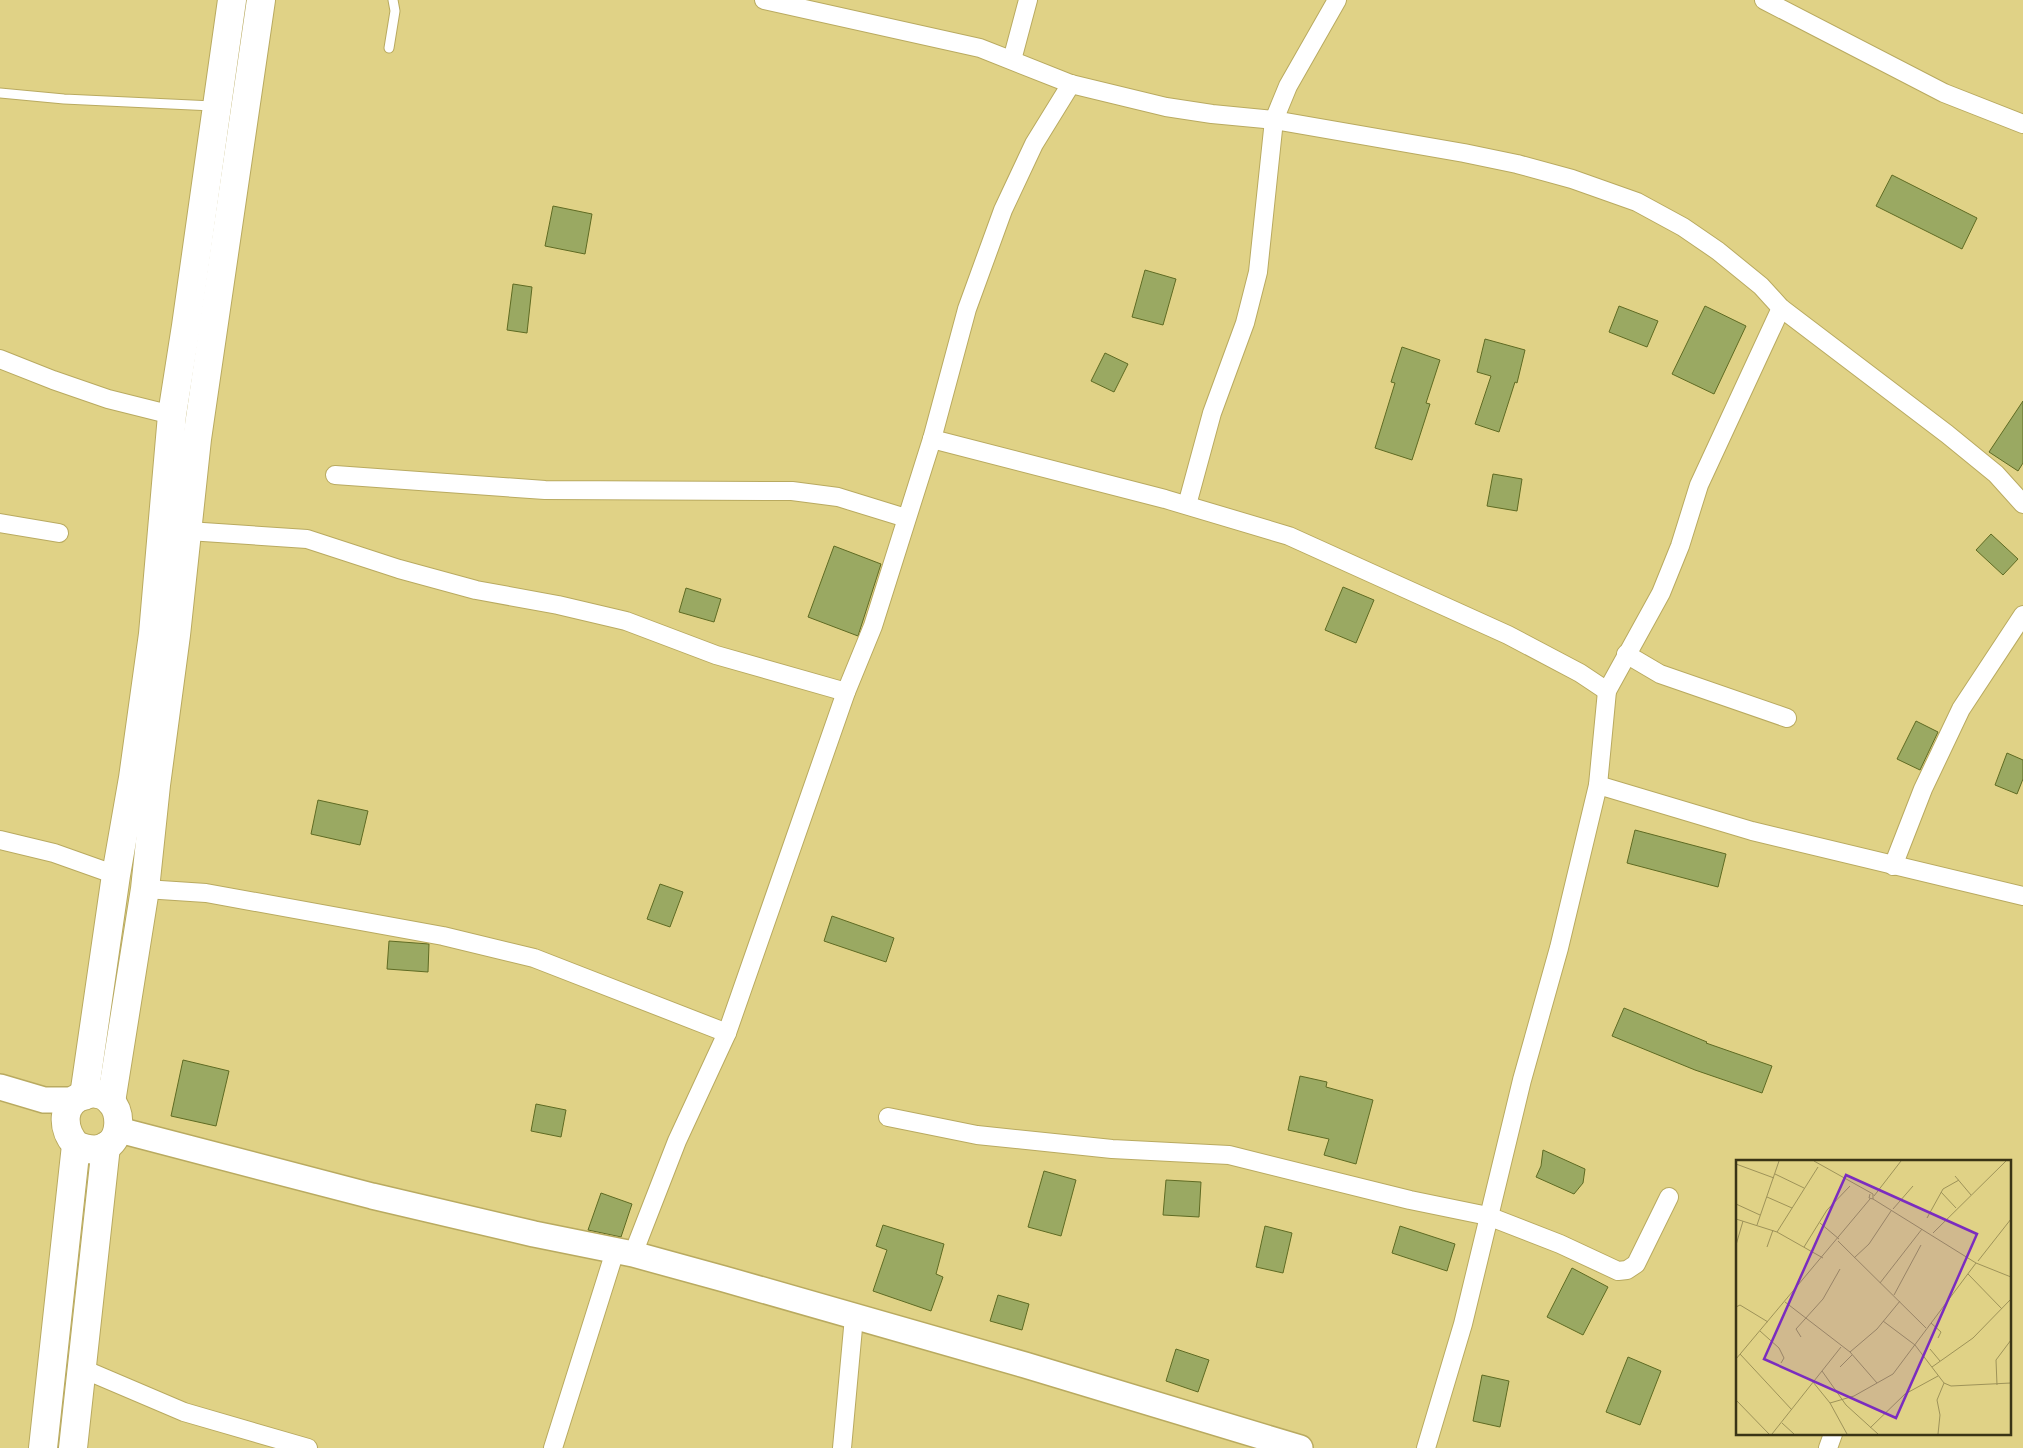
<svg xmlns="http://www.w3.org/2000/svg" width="2023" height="1448" viewBox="0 0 2023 1448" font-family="'PT Sans',sans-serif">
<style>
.building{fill:#9aa962;stroke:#5f6b23}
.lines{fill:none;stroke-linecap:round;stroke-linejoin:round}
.lane-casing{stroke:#b9aa60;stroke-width:11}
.street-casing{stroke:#b9aa60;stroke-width:20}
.secondary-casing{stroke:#b9aa60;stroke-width:28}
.primary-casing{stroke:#b9aa60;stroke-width:30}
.lane{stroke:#fff;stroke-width:9}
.street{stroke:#fff;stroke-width:18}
.secondary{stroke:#fff;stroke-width:25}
.primary{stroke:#fff;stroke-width:28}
.inset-road{fill:none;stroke:#9e9359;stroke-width:1}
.view{fill:#7b2cbf;fill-opacity:0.15;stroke:#7b2cbf;stroke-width:2.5}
.inset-edge{fill:none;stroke:#3a3415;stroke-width:2.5}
</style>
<rect width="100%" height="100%" fill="#e0d286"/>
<g class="building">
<path d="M1892 175 1977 218 1962 249 1876 206Z"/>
<path d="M553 206 592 214 585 254 545 246Z"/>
<path d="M1145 270 1176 279 1163 325 1132 317Z"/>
<path d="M513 284 532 287 527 333 507 330Z"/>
<path d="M1619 306 1658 321 1647 347 1609 332Z"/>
<path d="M1705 306 1746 326 1714 394 1672 374Z"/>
<path d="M1485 339 1525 350 1517 383 1515 382 1499 432 1475 424 1491 376 1477 372Z"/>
<path d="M1402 347 1440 360 1426 403 1430 404 1412 460 1375 448 1395 383 1391 382Z"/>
<path d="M1105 353 1128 364 1114 392 1091 381Z"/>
<path d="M2023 401V463L2018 471 1989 452Z"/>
<path d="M1493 474 1522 479 1517 511 1487 506Z"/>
<path d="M1991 534 2018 559 2003 575 1976 550Z"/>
<path d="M834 546 881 564 858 636 808 617Z"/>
<path d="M1343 587 1374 600 1356 643 1325 630Z"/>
<path d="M686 588 721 599 714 622 679 612Z"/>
<path d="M1916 721 1938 732 1920 770 1897 759Z"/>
<path d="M2007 753 2023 760V779L2017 794 1995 785Z"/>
<path d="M318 800 368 811 360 845 311 834Z"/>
<path d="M1635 830 1726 854 1718 887 1627 863Z"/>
<path d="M660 884 683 892 670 927 647 919Z"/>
<path d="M832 916 894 938 886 962 824 941Z"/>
<path d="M389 941 429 944 428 972 387 969Z"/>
<path d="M1624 1008 1707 1042 1706 1043 1772 1066 1762 1093 1695 1070 1612 1036Z"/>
<path d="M183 1060 229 1071 216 1126 171 1116Z"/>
<path d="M1300 1076 1327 1082 1326 1087 1373 1100 1356 1164 1324 1155 1329 1139 1288 1130Z"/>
<path d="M536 1104 566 1110 561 1137 531 1131Z"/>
<path d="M1543 1150 1585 1169 1583 1183 1574 1194 1536 1177 1541 1166Z"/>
<path d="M1044 1171 1076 1180 1061 1236 1028 1227Z"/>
<path d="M1166 1180 1201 1182 1199 1217 1163 1215Z"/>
<path d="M601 1193 632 1204 621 1237 588 1230Z"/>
<path d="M883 1225 944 1244 936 1274 943 1277 931 1311 873 1291 887 1250 876 1246Z"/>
<path d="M1265 1226 1292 1233 1283 1273 1256 1267Z"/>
<path d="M1400 1226 1455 1244 1447 1271 1392 1253Z"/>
<path d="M1572 1268 1608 1287 1583 1335 1547 1317Z"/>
<path d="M998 1295 1029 1304 1022 1330 990 1321Z"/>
<path d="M1176 1349 1209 1360 1198 1392 1166 1381Z"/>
<path d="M1628 1357 1661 1371 1640 1425 1606 1412Z"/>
<path d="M1482 1375 1509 1381 1500 1427 1473 1421Z"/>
</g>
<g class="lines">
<g class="lane-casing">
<g id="lane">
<path d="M389 48 395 11 393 0"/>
<path d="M0 93 64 99 213 106"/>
</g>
</g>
<g class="street-casing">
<g id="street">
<path d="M764 0 980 48 1071 84 1166 107 1212 114 1274 120 1464 153 1517 164 1572 179 1637 202 1683 227 1718 251 1761 286 1781 308 1947 434 1996 474 2023 504"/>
<path d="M1764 0 1944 93 2023 124"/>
<path d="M1012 60 1028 0"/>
<path d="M0 359 53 380 108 399 172 415"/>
<path d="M932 439 1165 499 1289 536 1508 635 1580 673 1607 691"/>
<path d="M335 475 545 490 792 491 838 497 906 518"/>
<path d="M1187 505 1212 413 1245 323 1258 272 1274 120 1288 86 1337 0"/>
<path d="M0 523 59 533"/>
<path d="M188 531 307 539 399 569 476 590 558 605 626 621 716 655 846 692"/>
<path d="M1626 654 1660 674 1787 718"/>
<path d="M1598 785 1752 831 2023 896"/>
<path d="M0 840 54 853 116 875"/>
<path d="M1893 866 1923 789 1961 709 2023 615"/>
<path d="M145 889 206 893 443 936 534 958 727 1033"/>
<path d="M888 1117 977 1135 1112 1149 1229 1155 1410 1200 1488 1216 1560 1244 1618 1271 1627 1270 1636 1264 1669 1197"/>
<path d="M633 1254 677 1141 727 1033 846 692 873 626 932 439 967 309 1003 210 1034 144 1071 84"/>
<path d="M83 1369 184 1412 308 1448"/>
<path d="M553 1448 615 1251"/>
<path d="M842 1448 854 1317"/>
<path d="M1426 1448 1463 1324 1522 1080 1559 948 1598 785 1607 691 1661 593 1680 546 1699 485 1781 308"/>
<path d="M1828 1448 1833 1434"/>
</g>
</g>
<g class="secondary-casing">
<g id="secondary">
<path d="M0 1087 44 1100H76"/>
<path d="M119 1130 372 1196 534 1234 633 1254 724 1279 1025 1365 1300 1448"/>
</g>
</g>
<g class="primary-casing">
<g id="primary">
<path d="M84 1096 116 875 133 778 153 634 172 415 186 326 232 0"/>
<path d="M111 1102 145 889 156 785 176 635 197 439 261 0"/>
<path d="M43 1448 76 1145C62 1129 60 1103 84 1095 130 1081 132 1170 76 1145"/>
<path d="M73 1448 106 1146"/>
</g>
</g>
<use href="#lane" class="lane"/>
<use href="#street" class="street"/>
<use href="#secondary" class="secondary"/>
<use href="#primary" class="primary"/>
</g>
<g transform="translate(1736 1160)">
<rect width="275" height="275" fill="#e0d286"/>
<path class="inset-road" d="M78 1 137 34V39L133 38 134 34M0 4 38 18M39 14 68 28M219 16 235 35M205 32 220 48M138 36 165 1M31 37 56 48M137 39 240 103 275 117M0 44 24 55M157 49 177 26M191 58 207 29 223 20M0 59 41 72 87 98M84 63 103 79M21 65 43 1M41 72 82 7M197 73 270 1M102 81 190 168M0 85 7 61M31 87 37 70M68 87 91 50 114 26M118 98 133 84 155 51M242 101 275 59M232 114 266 149M144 123 186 69M158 135 185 85M49 142 114 192 141 223M0 147 4 145 32 162M147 161 179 185 208 223 215 226 275 223M195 163 205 172 202 178M24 171 43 188 48 198 45 203M65 177 60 169 87 139 104 109M194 189 204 201M114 192 141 169 164 141M4 194 56 250M0 199 134 39M104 207 116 195M196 207 237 178 275 139M86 211 110 245 142 274M77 222 94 243 111 274M261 225 260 200 275 180M0 240 33 274M94 243 118 236 157 214 240 103M46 263 58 274M134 268 169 234 202 216M36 274 105 187M202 274 204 255 201 240 208 223"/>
<path class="view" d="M110 15 241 74 160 258 28 199Z"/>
<rect width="275" height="275" class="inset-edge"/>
</g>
</svg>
